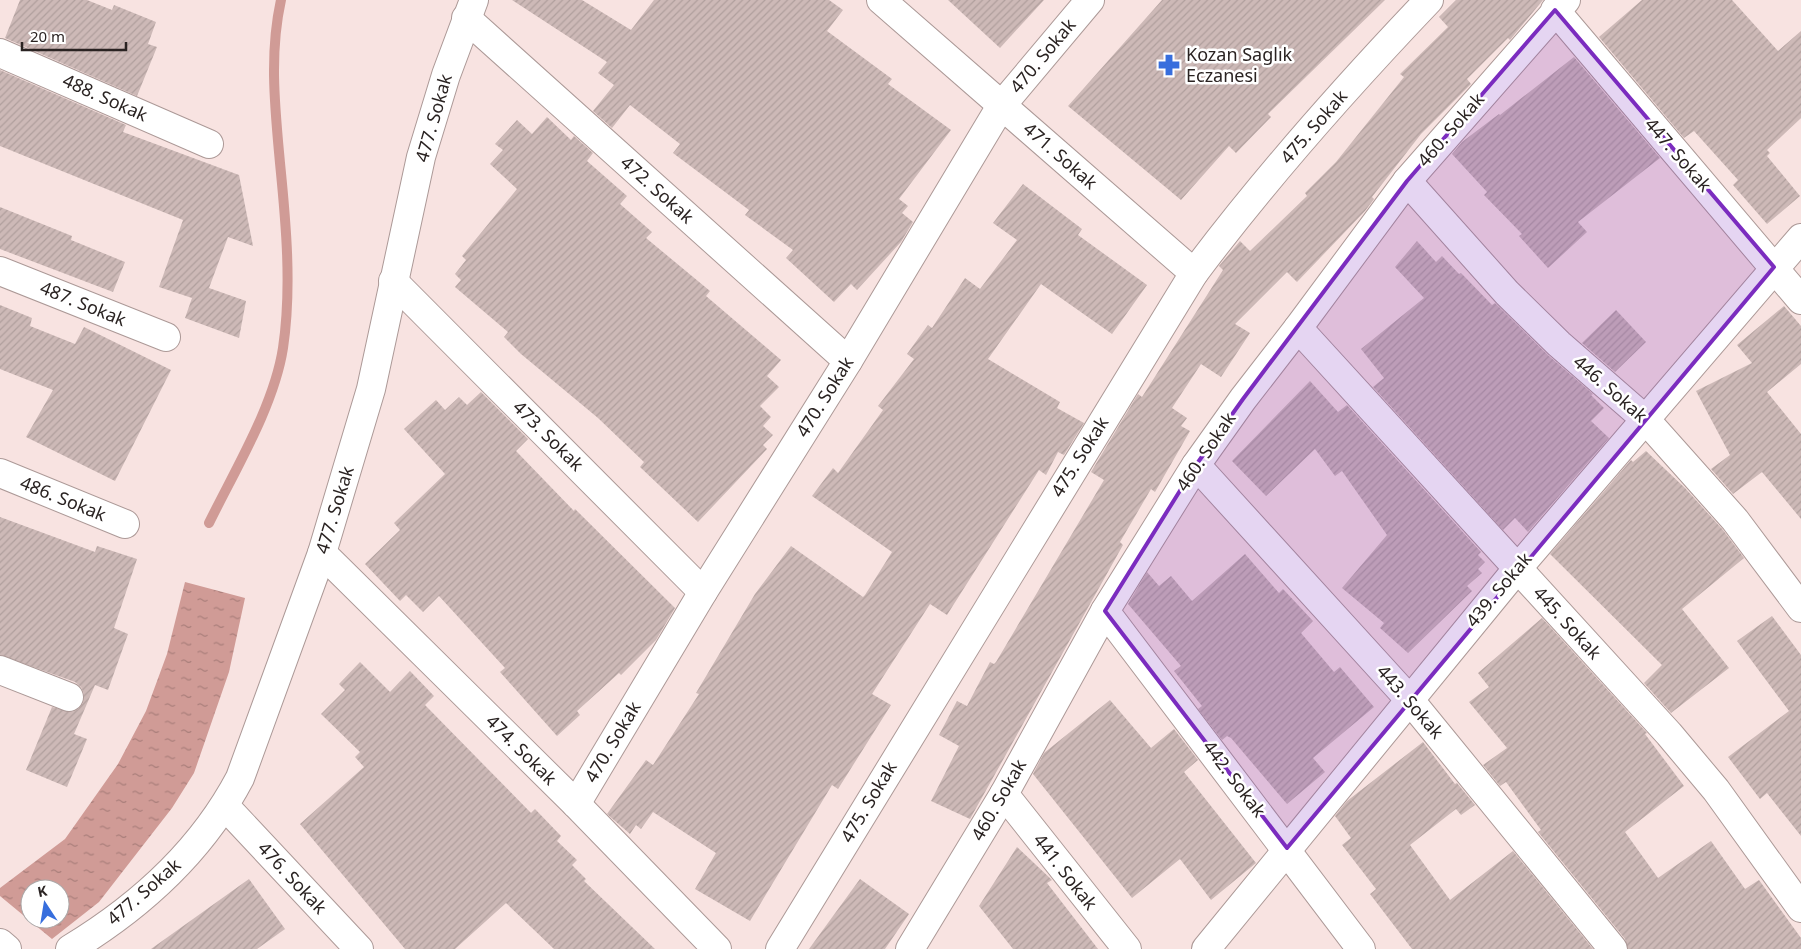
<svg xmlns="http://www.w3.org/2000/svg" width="1801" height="949" viewBox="0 0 1801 949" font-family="'Noto Sans',sans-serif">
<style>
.water{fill:url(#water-ripples);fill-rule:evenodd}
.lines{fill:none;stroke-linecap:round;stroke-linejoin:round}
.stream{stroke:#d09b96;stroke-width:10}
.building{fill:url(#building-hatch)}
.street-casing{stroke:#ac9997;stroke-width:30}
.street{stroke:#fff;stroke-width:28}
.marked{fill:#7b2cbf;fill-opacity:0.2;stroke:#7b2cbf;stroke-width:4;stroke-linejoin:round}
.labels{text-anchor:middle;stroke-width:5;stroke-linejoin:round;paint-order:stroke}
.poi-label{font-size:18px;fill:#2a2322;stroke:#fff;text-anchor:start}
.street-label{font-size:18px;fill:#2a2322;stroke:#fff}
</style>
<defs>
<pattern id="water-ripples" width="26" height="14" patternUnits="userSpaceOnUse" patternTransform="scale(1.25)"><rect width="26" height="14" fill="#d09b96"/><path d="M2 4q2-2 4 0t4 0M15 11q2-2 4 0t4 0" fill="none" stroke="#a97e7a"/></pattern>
<pattern id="building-hatch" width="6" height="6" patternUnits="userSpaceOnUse" patternTransform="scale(1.25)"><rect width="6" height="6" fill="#cdb9b7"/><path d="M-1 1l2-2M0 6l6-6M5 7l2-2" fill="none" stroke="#b09f9d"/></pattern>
</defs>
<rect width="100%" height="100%" fill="#f8e3e1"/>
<path class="water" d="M185 582 245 598 229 672 194 773 172 808 99 902 52 939 0 896V888L65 839 118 764 146 711 167 654ZM30 889H60V919H30Z"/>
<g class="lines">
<path class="stream" d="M209 523C235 470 274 406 283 348 292 288 286 223 280 163 275 108 269 54 281 0"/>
</g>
<g class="building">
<path d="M20 0H87L112 10 114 5 156 22 148 44 157 47 137 96 5 38Z"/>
<path d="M512 0H582L631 30 654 0H829L843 10 827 31 892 79 888 84 951 130 899 199 908 206 902 213 913 222 901 242 857 290 851 284 834 302 786 258 793 250 745 215 749 210 673 153 680 144 630 105 612 128 593 111 614 85 598 73 607 62Z"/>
<path d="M948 0H1044L1000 48Z"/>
<path d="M1162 0H1385L1268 114 1271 117 1236 153 1229 146 1181 200 1068 106Z"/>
<path d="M1456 0H1543L1510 40 1508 38 1467 79 1471 84 1421 134 1372 197 1374 199 1365 211 1297 282 1287 272 1235 324 1250 333 1221 377 1201 364 1172 408 1187 418 1181 426 1190 431 1155 492 1151 489 1120 542 1123 545 970 819 931 801 959 746 939 735 957 701 967 706 990 662 994 664 996 662 1104 480 1091 472 1138 394 1142 397 1223 270 1219 266 1240 241 1250 251 1307 196 1305 193 1336 162 1404 77 1400 74 1448 27 1439 17Z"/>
<path d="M1642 0H1732L1778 51 1801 31V118L1767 150 1770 153 1767 156 1800 196 1767 224 1733 185 1738 180 1694 131 1684 138 1599 37Z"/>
<path d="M1574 57 1660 158 1578 222 1587 232 1548 268 1519 236 1522 234 1484 195 1487 192 1452 154 1462 142 1499 114 1500 115Z"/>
<path d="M0 70 126 125 123 132 239 175 253 246 228 237 209 288 246 301 239 338 185 318 192 298 159 287 183 220 0 146Z"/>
<path d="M547 117 571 140 574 136 593 153 587 161 627 196 620 204 652 232 646 238 710 291 706 296 781 360 767 376 779 387 760 406 771 417 763 426 773 435 763 445 767 449 698 522 640 467 644 462 598 418 521 354 504 337 508 332 455 287 461 280 455 274 466 260 462 256 517 189 490 164 503 150 495 144 517 120 532 134Z"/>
<path d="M1023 184 1082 229 1078 235 1147 285 1112 334 1041 284 988 359 1060 402 1057 408 1084 423 1064 455 1058 452 1046 475 1039 470 947 615 930 604 872 694 891 705 838 789 832 785 750 921 695 889 716 853 653 812 641 829 636 825 630 834 607 814 646 760 653 765 699 694 696 693 755 594 791 546 863 597 865 595 892 552 812 496 833 468 838 473 883 410 878 406 914 359 907 354 928 325 932 328 965 278 980 289 1017 240 993 223Z"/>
<path d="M0 207 72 236 71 240 125 262 113 292 0 249Z"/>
<path d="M1417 241 1436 262 1442 256 1459 274 1461 273 1492 305 1495 303 1549 356 1593 394 1591 395 1604 408 1591 421 1609 438 1528 532 1515 518 1503 530 1373 387 1384 378 1361 349 1424 298 1395 267Z"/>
<path d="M0 305 32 318 30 326 75 344 84 327 171 370 115 481 26 437 53 390 0 369Z"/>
<path d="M1784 306 1801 326V364L1767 392 1801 434V519L1762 472 1733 494 1711 469 1730 455 1696 391 1752 363 1737 345Z"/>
<path d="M1616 310 1646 342 1615 372 1582 343Z"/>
<path d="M1310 381 1338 412 1347 405 1481 552 1478 555 1485 562 1478 569 1482 573 1467 586 1472 591 1408 653 1380 628 1384 623 1342 588 1387 535 1342 471 1335 476 1315 449 1266 496 1232 461Z"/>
<path d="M481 392 528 439 516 451 574 511 575 509 675 608 656 640 621 675 619 673 577 711 580 715 557 736 500 672 505 668 439 596 423 612 406 595 400 601 365 564 400 530 394 523 445 474 404 429 436 400 445 410 459 397 467 405Z"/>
<path d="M1646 451 1685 488 1723 530 1744 558 1682 609 1729 668 1671 713 1644 683 1662 665 1550 554 1631 460 1633 462Z"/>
<path d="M0 517 95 552 97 546 137 559 114 628 128 634 108 690 95 685 74 734 87 739 67 787 26 770 52 707 72 712 78 709 83 703 84 694 81 687 75 682 0 655Z"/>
<path d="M1245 554 1279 593 1283 589 1313 621 1301 633 1334 672 1340 667 1374 707 1313 758 1325 772 1287 804 1231 738 1227 736 1222 740 1198 709 1202 706 1174 671 1181 666 1128 604 1147 572 1159 586 1171 576 1192 601Z"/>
<path d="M1772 616 1801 655V836L1767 793 1760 799 1728 757 1789 711 1737 641Z"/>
<path d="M1542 618 1647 733 1645 734 1684 786 1625 832 1658 878 1711 841 1745 889 1759 880 1801 938V949H1628L1625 939 1538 832 1541 830 1506 782 1500 786 1483 765 1507 748 1469 702 1489 687 1478 673Z"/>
<path d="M360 662 390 692 410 671 434 696 425 705 531 813 535 809 561 836 557 841 577 860 572 865 586 879 584 881 655 949H554L506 903 455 949H405L300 824 364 767 355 757 360 752 321 714 345 690 339 684Z"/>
<path d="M1110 700 1151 748 1174 729 1198 760 1184 772 1256 863 1211 900 1180 859 1132 898 1033 774 1044 753Z"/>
<path d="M1423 742 1455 784 1457 783 1475 805 1461 815 1456 809 1410 845 1450 900 1513 851 1593 949H1412L1370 894 1376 889 1342 845 1351 838 1335 816 1347 801Z"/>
<path d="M1017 847 1052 880 1047 883 1098 949H1013L979 906Z"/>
<path d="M249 879 285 929 257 949H151Z"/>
<path d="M860 879 909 914 885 949H809Z"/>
</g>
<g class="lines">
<g class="street-casing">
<g id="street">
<path d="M881 0 1194 273"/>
<path d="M1555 10 1801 300"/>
<path d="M466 18 848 361"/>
<path d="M0 53 209 144"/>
<path d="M1407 181 1507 293 1559 344 1645 419 1735 520 1801 608"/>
<path d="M0 271 166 337"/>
<path d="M393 281 703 592"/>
<path d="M1298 328 1669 734 1716 790 1801 908"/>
<path d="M1196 465 1409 699 1613 949"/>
<path d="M0 473 125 524"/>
<path d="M322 553 576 804 717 949"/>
<path d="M1105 611 1361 949"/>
<path d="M0 670 69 697"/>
<path d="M1004 794 1127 949"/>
<path d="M576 804 703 592 848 361 1001 106 1090 0"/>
<path d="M225 806 359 949"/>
<path d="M0 943 7 949"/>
<path d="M70 949C141 906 201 852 240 778L322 553 371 389 421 157 446 75 474 0"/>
<path d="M780 949 1194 273C1266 177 1346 87 1429 0"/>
<path d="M910 949 1004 794 1105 611 1196 465 1243 399 1298 328 1407 181 1566 0"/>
<path d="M1206 949 1517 569 1801 238"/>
</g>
</g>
<use href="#street" class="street"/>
</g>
<path class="marked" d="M1555 10 1774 267 1287 848 1105 611 1196 465 1243 399 1407 181Z"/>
<defs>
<g id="pharmacy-bare" transform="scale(1.725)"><path d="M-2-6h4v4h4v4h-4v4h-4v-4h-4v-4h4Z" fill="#376edd" stroke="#fff" stroke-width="2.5" paint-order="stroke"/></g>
</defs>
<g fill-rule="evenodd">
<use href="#pharmacy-bare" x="1169" y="65"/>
</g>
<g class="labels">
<g class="poi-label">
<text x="1186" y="61">Kozan Saglık<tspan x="1186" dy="21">Eczanesi</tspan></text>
</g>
<g class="street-label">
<text transform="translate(1043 56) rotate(-50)" y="6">470. Sokak</text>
<text transform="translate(105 98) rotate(24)" y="6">488. Sokak</text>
<text transform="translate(434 118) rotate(-74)" y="6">477. Sokak</text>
<text transform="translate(1314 127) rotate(-49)" y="6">475. Sokak</text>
<text transform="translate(1451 130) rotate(-49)" y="6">460. Sokak</text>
<text transform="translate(1678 155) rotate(49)" y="6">447. Sokak</text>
<text transform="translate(1060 156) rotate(41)" y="6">471. Sokak</text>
<text transform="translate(657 190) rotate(42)" y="6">472. Sokak</text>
<text transform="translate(83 304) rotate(22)" y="6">487. Sokak</text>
<text transform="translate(1610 389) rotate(41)" y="6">446. Sokak</text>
<text transform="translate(825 397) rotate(-58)" y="6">470. Sokak</text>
<text transform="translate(548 436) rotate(45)" y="6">473. Sokak</text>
<text transform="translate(1206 452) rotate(-56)" y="6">460. Sokak</text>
<text transform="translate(1080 457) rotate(-58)" y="6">475. Sokak</text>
<text transform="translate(63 499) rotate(22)" y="6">486. Sokak</text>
<text transform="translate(335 510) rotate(-73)" y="6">477. Sokak</text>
<text transform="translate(1499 590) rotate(-50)" y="6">439. Sokak</text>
<text transform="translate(1567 623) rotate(48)" y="6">445. Sokak</text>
<text transform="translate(1410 702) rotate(49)" y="6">443. Sokak</text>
<text transform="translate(613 742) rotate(-59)" y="6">470. Sokak</text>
<text transform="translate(521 750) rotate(45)" y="6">474. Sokak</text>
<text transform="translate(1234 779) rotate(53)" y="6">442. Sokak</text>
<text transform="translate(999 800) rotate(-60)" y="6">460. Sokak</text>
<text transform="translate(869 802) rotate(-59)" y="6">475. Sokak</text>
<text transform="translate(1065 872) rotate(52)" y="6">441. Sokak</text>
<text transform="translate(292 878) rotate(47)" y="6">476. Sokak</text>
<text transform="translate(144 892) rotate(-41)" y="6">477. Sokak</text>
</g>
</g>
<g transform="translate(45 904) rotate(348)"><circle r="24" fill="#ffffff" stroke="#aaa7a7"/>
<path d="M0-4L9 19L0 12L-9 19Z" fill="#376edd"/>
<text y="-8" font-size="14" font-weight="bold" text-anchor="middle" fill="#2a2322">K</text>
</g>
<path d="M22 42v8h104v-8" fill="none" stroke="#2a2322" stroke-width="2.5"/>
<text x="30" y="42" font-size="15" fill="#2a2322" stroke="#ffffff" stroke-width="4" paint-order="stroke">20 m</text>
</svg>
